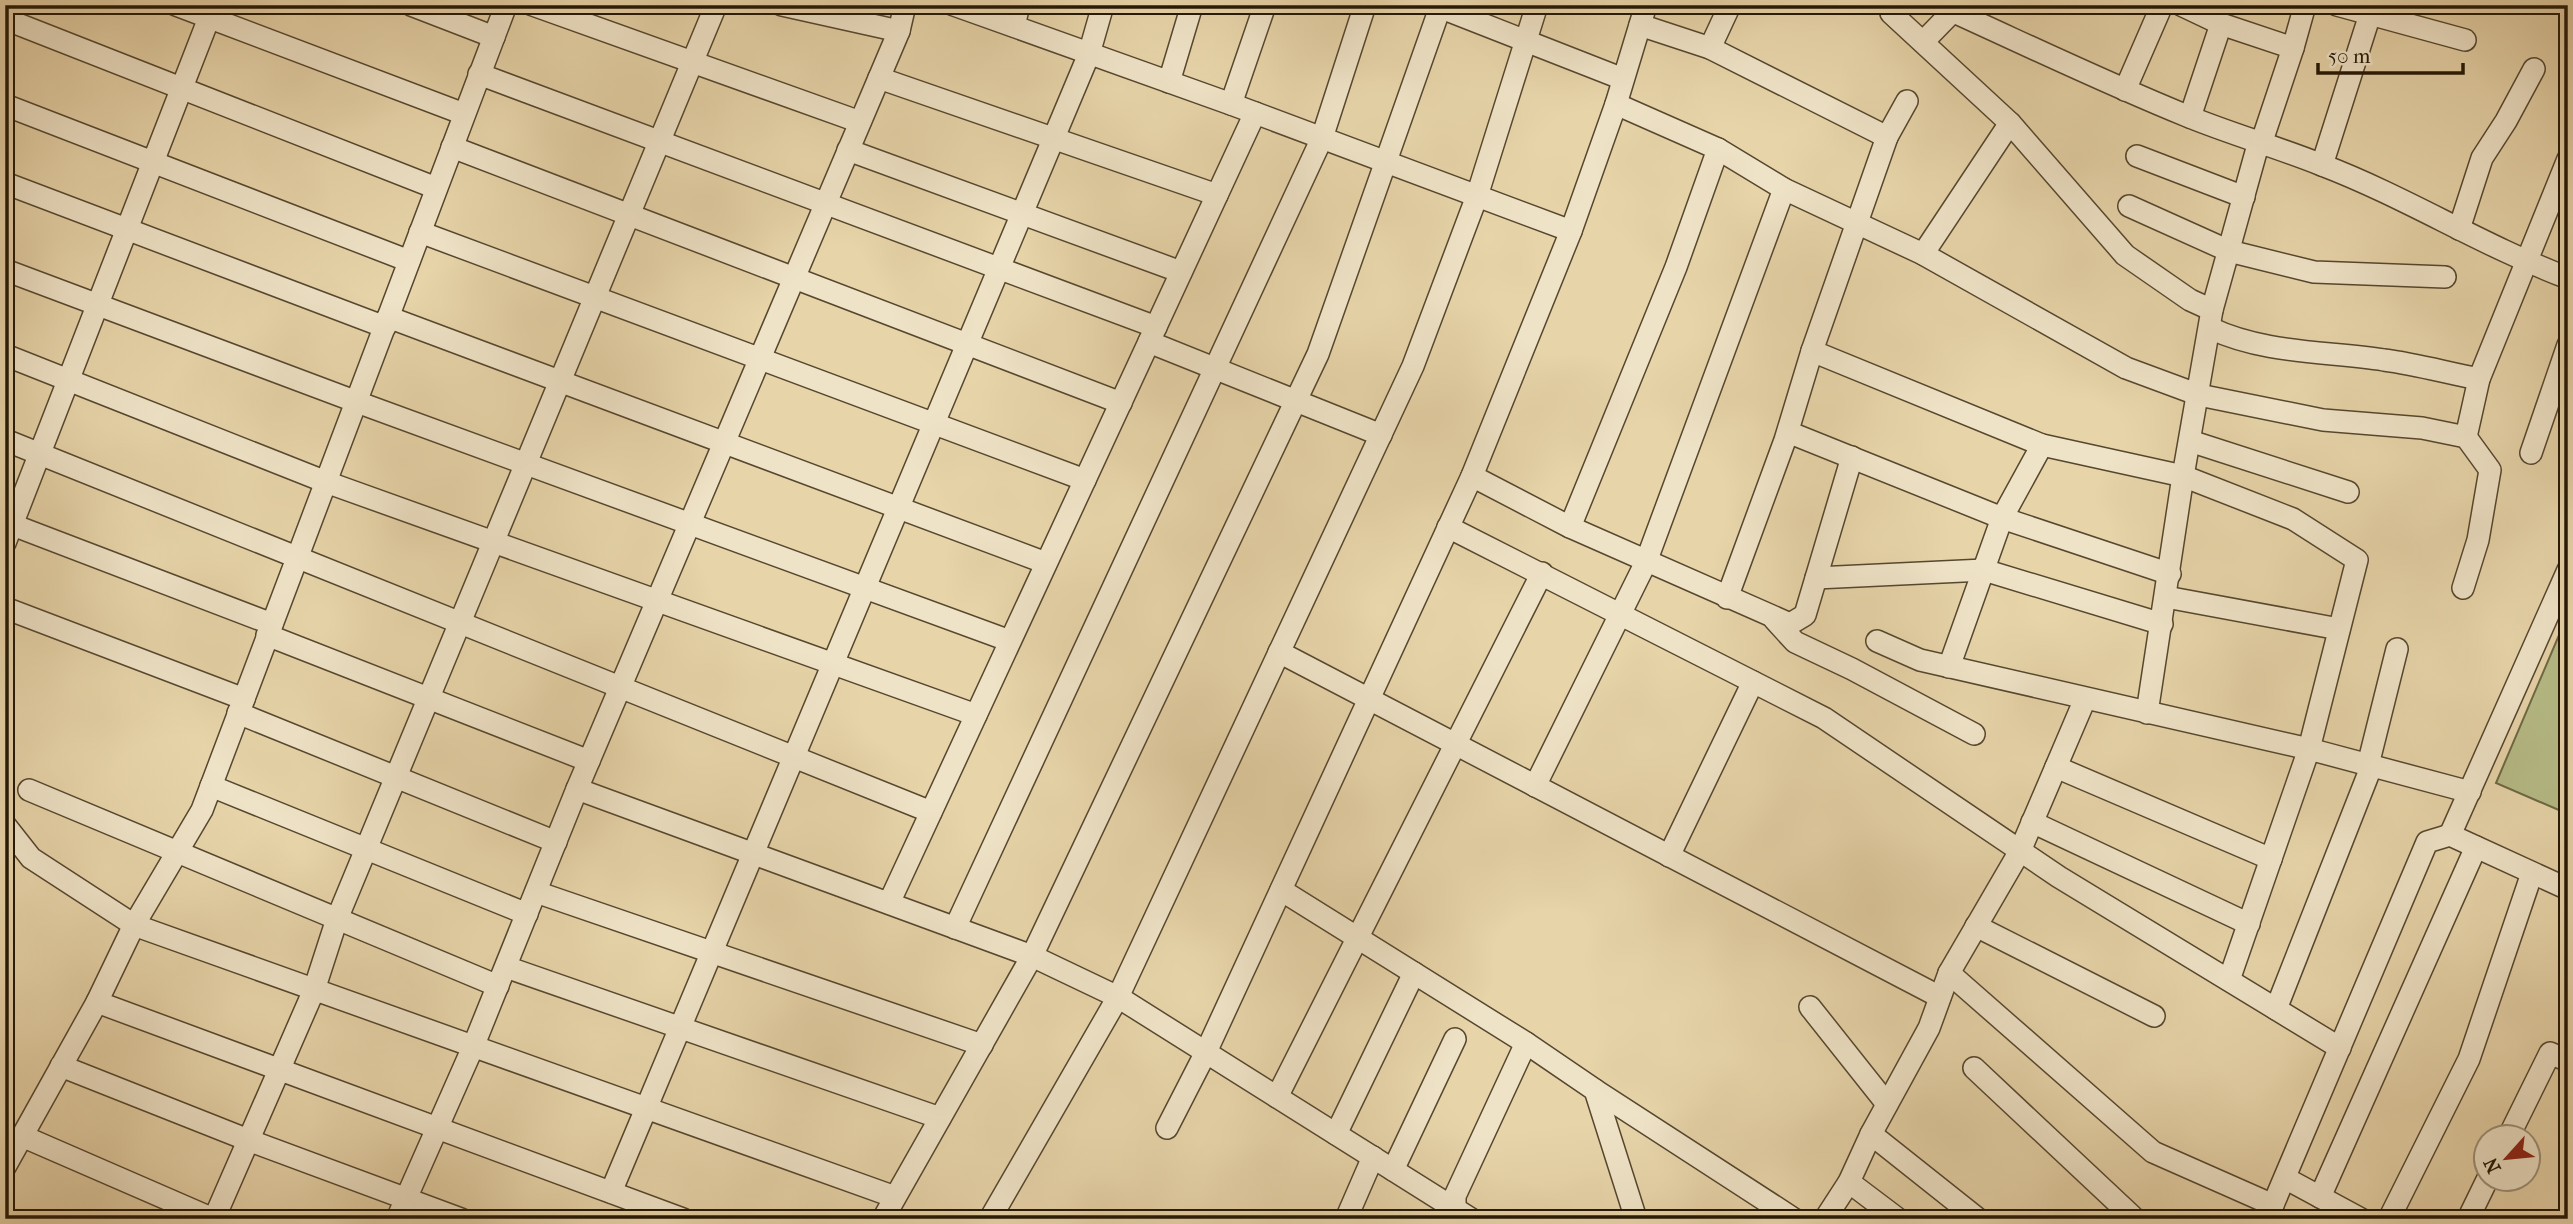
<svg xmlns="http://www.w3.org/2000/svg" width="2573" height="1224" viewBox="0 0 2573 1224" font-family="'IM FELL French Canon',serif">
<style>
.green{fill:#b6bc87;stroke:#6e6a46;stroke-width:2}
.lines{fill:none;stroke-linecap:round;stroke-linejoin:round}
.street-casing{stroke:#56472f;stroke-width:24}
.street{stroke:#efe3c7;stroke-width:21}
</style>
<rect width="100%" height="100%" fill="#e7d4a9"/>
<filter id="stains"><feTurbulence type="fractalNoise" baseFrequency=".00286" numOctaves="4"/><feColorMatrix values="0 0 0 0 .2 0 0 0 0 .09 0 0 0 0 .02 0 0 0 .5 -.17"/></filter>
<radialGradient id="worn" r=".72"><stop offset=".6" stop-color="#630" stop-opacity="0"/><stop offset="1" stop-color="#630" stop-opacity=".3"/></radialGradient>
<path class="green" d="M2568 614V814L2496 783Z"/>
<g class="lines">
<g class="street-casing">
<g id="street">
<path d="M176 5 464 114"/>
<path d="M411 5 494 37"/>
<path d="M533 5 860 122"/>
<path d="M782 5 899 31"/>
<path d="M954 5 1231 104 1571 231"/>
<path d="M1434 5 1623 79"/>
<path d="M2181 5 2221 24 2293 48"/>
<path d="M2337 5 2465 40"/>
<path d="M1954 12C2031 47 2108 84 2187 116 2231 134 2277 147 2322 165 2406 197 2483 246 2568 278"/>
<path d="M1891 13 2010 123 2125 255 2190 300 2212 310"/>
<path d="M5 19 436 188"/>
<path d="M1640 25 1710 48 1887 137"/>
<path d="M1014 26 1019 5"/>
<path d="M1923 42 1959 5"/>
<path d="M1710 48 1730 5"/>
<path d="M479 74 1156 327"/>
<path d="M879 78 1217 195"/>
<path d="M1169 82 1192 5"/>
<path d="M2125 90 2162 5"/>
<path d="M1231 104 1265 5"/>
<path d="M1616 104 1718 149 1784 189 1923 254 2126 368 2199 395 2323 420 2422 428 2466 437 2490 470 2478 540 2463 588"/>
<path d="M5 105 409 261"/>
<path d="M2190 117 2221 24"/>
<path d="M452 147 1121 403"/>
<path d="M848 150 1181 272"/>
<path d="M2137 156 2244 197"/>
<path d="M2322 165 2373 5"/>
<path d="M5 183 385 327"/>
<path d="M2129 206 2229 251 2314 272 2445 277"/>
<path d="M2459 229 2482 158 2506 121 2534 69"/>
<path d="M420 232 1085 480"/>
<path d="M1923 254 2010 123"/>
<path d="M5 270 357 402 1010 641"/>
<path d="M388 317 1046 563"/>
<path d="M2210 328C2265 354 2326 351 2384 360 2416 364 2447 373 2479 379"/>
<path d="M1149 342 1381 435"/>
<path d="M1812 351 2042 445 2183 476 2293 519 2357 560 2309 749 2229 980"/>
<path d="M5 355 326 482 976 715"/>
<path d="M1788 432 2002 518 2170 574"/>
<path d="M2466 437 2479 379 2568 159"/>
<path d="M5 440 931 812"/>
<path d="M2190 441 2348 492"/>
<path d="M2531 453 2568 345"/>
<path d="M1472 476 1570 527 1790 624 1805 615 1852 457"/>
<path d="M5 522 272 624"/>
<path d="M1448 527 1824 718 2059 877 2340 1048"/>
<path d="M1570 527 1676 267 1718 149"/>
<path d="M5 543 214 5"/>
<path d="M1816 578 1984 570 2162 624"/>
<path d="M2166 597 2339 629"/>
<path d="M1727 598 1785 440 1812 351 1887 137 1907 101"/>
<path d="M5 608 244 699"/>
<path d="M1774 619 1795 642 1852 669 1974 734"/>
<path d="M267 635 589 761"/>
<path d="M1877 641 1920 660 2309 749 2470 792"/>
<path d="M1279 652 1940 997"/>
<path d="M1949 667 2002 518 2042 445"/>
<path d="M238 713 556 842"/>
<path d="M2147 713 2183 476 2212 310 2256 152 2261 144 2293 48 2305 5"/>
<path d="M2056 767 2271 859"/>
<path d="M211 786 527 914"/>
<path d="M1535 786 1646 562 1784 189"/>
<path d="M577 789 1032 956 1118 997 1471 1219"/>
<path d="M29 790 498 986"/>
<path d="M2032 822 2249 924"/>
<path d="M5 825 31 858 134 925 895 1197"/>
<path d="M2450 835 2568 570"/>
<path d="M1669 856 1753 682"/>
<path d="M1281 890 1526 1043 1595 1090 1636 1219"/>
<path d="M536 892 982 1045"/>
<path d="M889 903 1255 113"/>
<path d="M1976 926 2154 1016"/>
<path d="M955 928 1322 138 1365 5"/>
<path d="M506 967 940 1118"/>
<path d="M1949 973 2153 1152 2273 1205"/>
<path d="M97 1002 683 1219"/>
<path d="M1810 1007 1887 1104"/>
<path d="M2276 1009 2368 775V765L2397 649"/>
<path d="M61 1066 248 1140 461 1219"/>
<path d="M1974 1068 2135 1219"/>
<path d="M1595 1090 1794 1219"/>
<path d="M1277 1097 1542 573"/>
<path d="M1167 1128 1206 1052 1472 476 1571 231 1616 104 1646 5"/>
<path d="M1336 1134 1414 973"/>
<path d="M1871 1134 1978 1219"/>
<path d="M22 1136 213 1219"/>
<path d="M2509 1136 2550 1053 2568 1061"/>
<path d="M5 1167 97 1002 134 925 202 810 506 5"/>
<path d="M1393 1170 1455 1039"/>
<path d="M2285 1178 2361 1219"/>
<path d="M1849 1182 1898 1219"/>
<path d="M611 1192 1089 54 1103 5"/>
<path d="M2320 1197 2476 847"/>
<path d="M1455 1209V1196L1526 1043"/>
<path d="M214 1219 314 990 337 919 716 5"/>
<path d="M397 1219 473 1047 577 789 899 31 905 5"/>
<path d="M883 1219 1032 956 1318 354 1441 5"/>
<path d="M990 1219 1118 997 1413 366 1477 196 1537 5"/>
<path d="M1346 1219 1373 1157"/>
<path d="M1825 1219 1849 1182 1871 1134 1929 1028 1949 973 2020 851 2085 699"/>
<path d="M2267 1219 2427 842 2450 835 2568 889"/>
<path d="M2389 1219 2469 1059 2532 873"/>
<path d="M2468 1219 2488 1178"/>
</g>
</g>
<use href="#street" class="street"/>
</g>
<rect width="2573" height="1224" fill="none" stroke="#e7d4a9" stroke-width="28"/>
<rect x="7" y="7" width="2559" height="1210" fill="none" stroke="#251806" stroke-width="3.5"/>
<rect x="14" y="14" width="2545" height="1196" fill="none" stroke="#251806" stroke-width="2"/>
<g transform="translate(2507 1158) rotate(243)"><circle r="33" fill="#efe3c7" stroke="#9e927a" stroke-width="2"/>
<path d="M0-5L12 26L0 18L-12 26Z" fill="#8f2418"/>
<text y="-10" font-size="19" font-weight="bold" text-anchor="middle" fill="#251806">N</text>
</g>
<path d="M2318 63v10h145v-10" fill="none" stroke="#251806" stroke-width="3.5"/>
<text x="2328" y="63" font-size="21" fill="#251806" stroke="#efe3c7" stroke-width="5" paint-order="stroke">50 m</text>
<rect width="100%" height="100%" filter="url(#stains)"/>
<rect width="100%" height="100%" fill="url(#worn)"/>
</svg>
